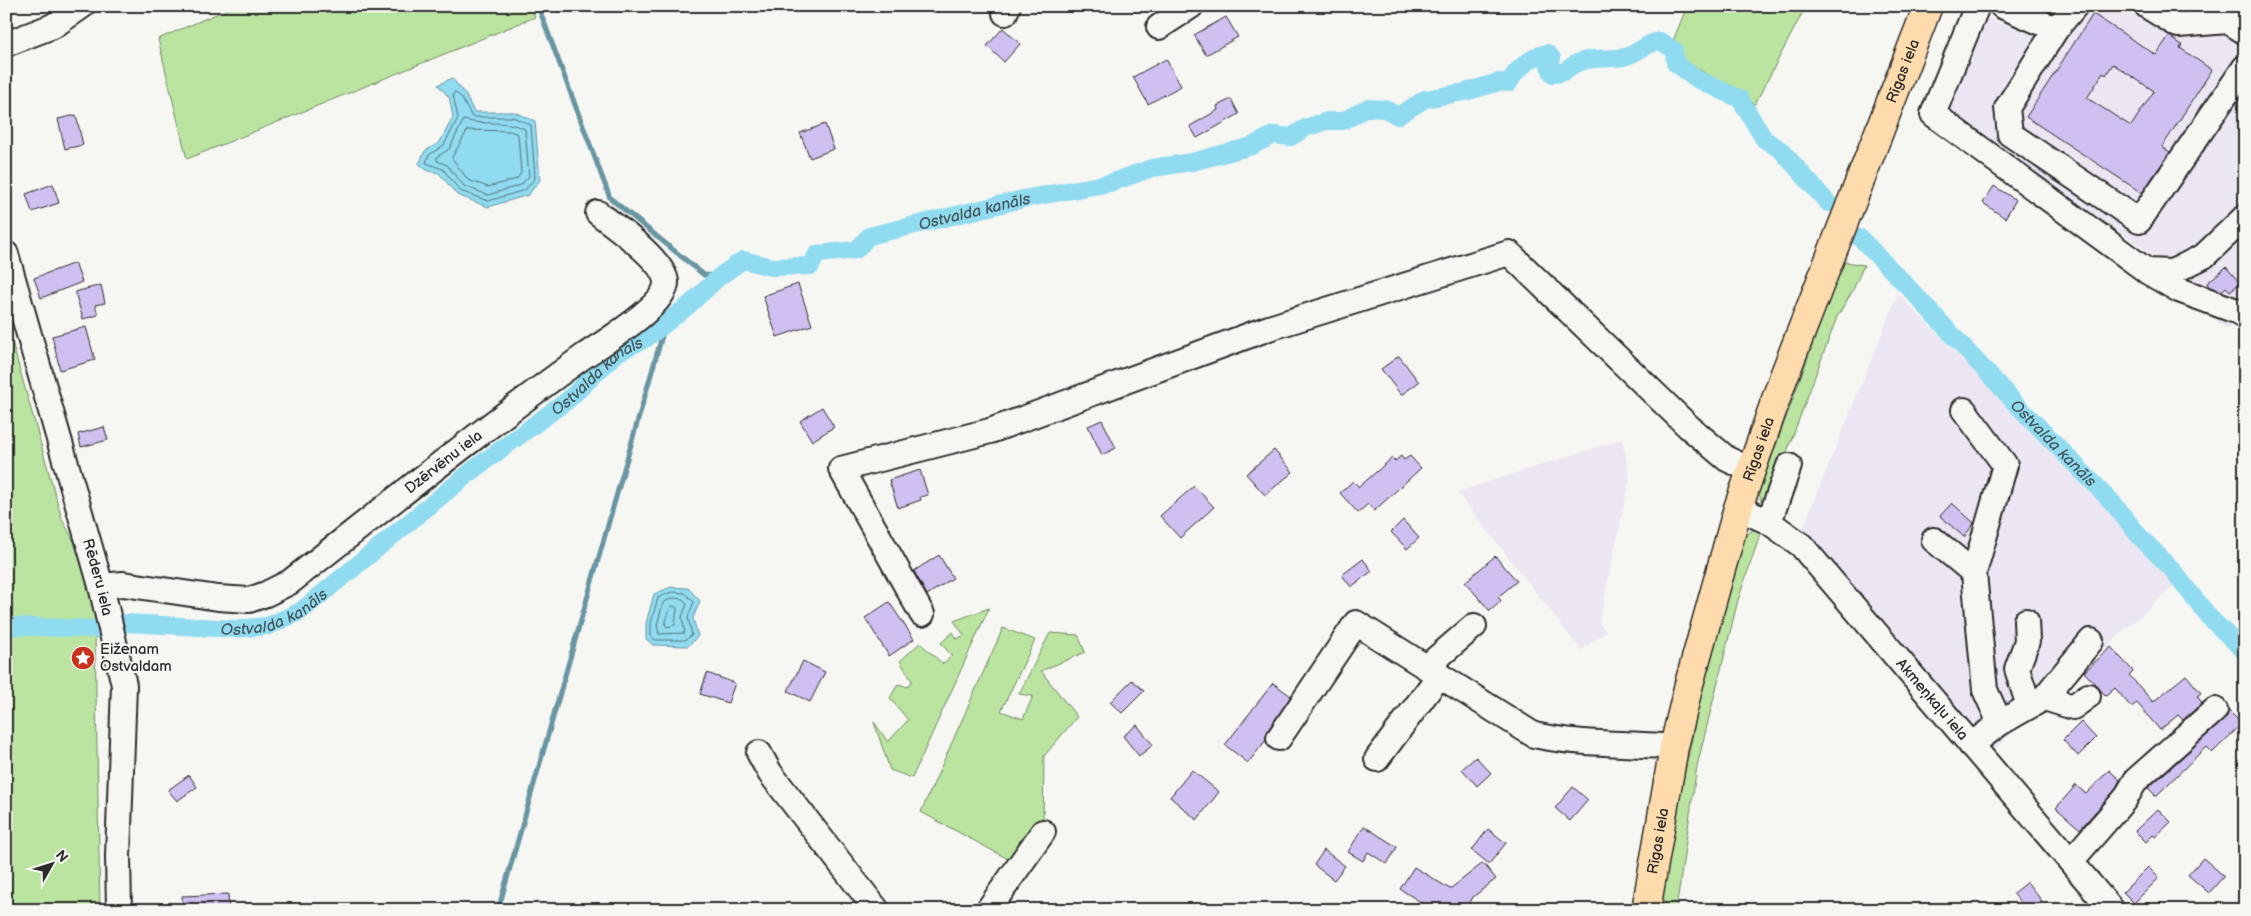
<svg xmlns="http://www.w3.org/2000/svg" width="2251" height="916" viewBox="0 0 2251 916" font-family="'Balsamiq Sans',sans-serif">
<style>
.built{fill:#ebe6f2}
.green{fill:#bae4a0;stroke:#728866}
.water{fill:#90dbf0;stroke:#6895a1}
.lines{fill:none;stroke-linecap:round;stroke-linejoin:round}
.shore{stroke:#53717a;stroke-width:1}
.stream{stroke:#6895a1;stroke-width:5}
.canal{stroke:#90dbf0;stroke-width:18}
.building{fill:#d0c0f1;stroke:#2b2b2b;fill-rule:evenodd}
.minor-casing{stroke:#2b2b2b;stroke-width:28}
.major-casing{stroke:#2b2b2b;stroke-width:31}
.minor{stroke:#f6f6f2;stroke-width:24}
.major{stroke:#fedbac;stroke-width:28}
.labels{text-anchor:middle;stroke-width:4;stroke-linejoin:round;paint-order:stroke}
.street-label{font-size:15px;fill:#2b2b2b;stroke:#f6f6f2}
.poi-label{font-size:15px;fill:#2b2b2b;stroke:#f6f6f2;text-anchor:start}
.water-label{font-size:16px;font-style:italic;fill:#44575c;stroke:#f6f6f2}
</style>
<rect width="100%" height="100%" fill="#f6f6f2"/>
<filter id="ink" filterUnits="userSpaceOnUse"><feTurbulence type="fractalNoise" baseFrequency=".02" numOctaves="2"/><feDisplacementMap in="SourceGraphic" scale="10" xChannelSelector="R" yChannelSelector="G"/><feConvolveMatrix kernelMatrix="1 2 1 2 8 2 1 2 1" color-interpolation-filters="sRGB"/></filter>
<g filter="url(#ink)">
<g class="built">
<path d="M2014 6H2245V329L2236 321 2227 329 2192 301 2186 284 2212 264 2165 263 1943 110 1979 15 2004 25Z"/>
<path d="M1898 294 2108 506 2174 585 1987 756 1801 533Z"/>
<path d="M1622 439 1630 478 1599 623 1606 632 1581 650 1457 492Z"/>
</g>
<g class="green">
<path d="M235 6H531L535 17 187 159 158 39Z"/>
<path d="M1687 6H1806L1755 104 1669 51Z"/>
<path d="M1846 262 1864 265 1852 292 1837 317 1766 508 1761 502 1759 492 1841 266Z"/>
<path d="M6 321 62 519 94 579 100 910H6Z"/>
<path d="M1756 529H1762L1738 600 1697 766 1676 910H1660L1674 824 1702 690 1741 540 1751 531Z"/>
<path d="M989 608 912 778 890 770 874 722 888 742 908 720 890 698 898 684 908 687 912 681 900 661 920 643 943 664 952 656 941 643 953 632 957 639 964 635 954 621Z"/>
<path d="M1003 628 1035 640 1001 711 1023 719 1033 696 1019 694 1050 633 1078 635 1085 652 1041 671 1077 717 1044 756 1043 827 1008 859 921 812Z"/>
</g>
<g class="water">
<path d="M452 78 465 94 474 112H514L535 121 540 180 528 195 488 207 457 195 439 173 428 171 419 164 425 151 440 142 453 117 449 97 438 85Z"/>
<path d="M671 587 688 588 700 601 693 618 698 636 688 646 653 645 646 639V623L654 594Z"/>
</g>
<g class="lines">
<g class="shore">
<path d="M455 92 461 97 472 117H513L531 125 535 178 525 190 488 201 460 191 443 169 426 163 429 155 444 145 458 118 453 95Z"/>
<path d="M464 120C484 126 505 119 525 129L529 176 521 185 488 195 464 186 447 165 437 161V157L449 149Z"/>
<path d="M468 130 510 131 518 134 521 173 517 179 488 187 468 180 452 158Z"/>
<path d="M672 592 685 593 694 602 688 617 692 635 685 640H655L651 636V623L658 598Z"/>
<path d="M673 598 683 599 687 604 682 617 685 633 659 634 657 625 663 603Z"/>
<path d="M673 606 677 608 675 625 667 627 665 624 670 608Z"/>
</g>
<g class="stream">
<path d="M538 6 610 198 704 275 720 276"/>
<path d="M498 910 666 322"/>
</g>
<g class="canal">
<path id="s1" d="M1860 238 1909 288 2018 406 2112 502 2141 538 2171 568 2210 618 2245 652"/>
<path id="s2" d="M127 623 235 629 268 626 301 611 473 470 569 399 617 353 645 339 688 306 720 276 743 260 772 267 811 266 817 254 856 250 869 236 1023 199 1110 183 1152 168 1192 162 1252 146 1273 135 1291 137 1305 128 1327 121H1343L1367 108 1385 109 1398 116 1425 99 1465 92 1499 82 1509 83C1516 69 1532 56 1547 53L1552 58 1549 66 1553 74C1565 74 1567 68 1577 63 1592 56 1609 60 1624 57 1638 54 1645 43 1660 41L1674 50 1675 63 1697 79 1740 99 1764 139 1781 150 1828 203"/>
<path d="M6 626 99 629"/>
</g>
</g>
<g class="building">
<path d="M2093 14 2156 55 2169 36 2182 45 2180 48 2212 70 2162 147 2170 152 2142 193 2026 117ZM2113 64 2154 91 2131 126 2087 98 2103 73 2106 75Z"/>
<path d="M1226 17 1238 37 1206 55 1194 35Z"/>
<path d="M1003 28 1020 44 1004 62 987 46Z"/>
<path d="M1166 59 1181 86 1148 104 1133 77Z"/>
<path d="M1231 99 1239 114 1197 138 1190 126 1218 110 1217 106Z"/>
<path d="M76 115 83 145 65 149 58 119Z"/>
<path d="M825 124 834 149 810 158 800 133Z"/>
<path d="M53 184 59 203 32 212 26 194Z"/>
<path d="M1994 186 2016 200 2005 218 1983 203Z"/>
<path d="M75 263 82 282 41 298 34 278Z"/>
<path d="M2226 267 2240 283 2230 291 2226 287 2222 291 2209 287 2207 283Z"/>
<path d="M798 284 812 325 777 337 763 296Z"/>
<path d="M101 285 105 303 95 305 98 315 83 319 75 292Z"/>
<path d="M86 327 95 360 60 370 52 336Z"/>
<path d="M1399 356 1419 382 1401 395 1381 369Z"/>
<path d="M822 407 834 427 812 441 800 421Z"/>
<path d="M1102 420 1116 448 1102 455 1088 426Z"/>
<path d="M104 427 108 440 81 447 78 434Z"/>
<path d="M1274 450 1293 472 1265 495 1246 474Z"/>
<path d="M1401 456 1404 460 1410 456 1421 468 1374 511 1368 504 1358 513 1340 493 1353 481 1359 487 1392 458 1395 461Z"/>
<path d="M920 470 928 495 920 497 921 500 898 508 889 480Z"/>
<path d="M1194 486 1214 507 1180 538 1160 516Z"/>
<path d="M1952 503 1974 523 1964 537 1940 516Z"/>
<path d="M1403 520 1419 538 1407 549 1391 532Z"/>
<path d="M939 555 953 578 927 595 914 571Z"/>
<path d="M1495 556 1517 581 1498 597 1501 601 1490 611 1465 582Z"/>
<path d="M1363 559 1372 571 1351 587 1342 575Z"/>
<path d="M889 602 914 639 889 656 865 618Z"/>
<path d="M2111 647 2133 671 2129 675 2153 702 2186 675 2201 693 2197 696 2202 703 2183 720 2178 715 2160 730 2137 703 2131 707 2115 688 2106 696 2084 672Z"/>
<path d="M803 661 825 672 810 702 788 691Z"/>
<path d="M707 673 735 683 728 703 700 694Z"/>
<path d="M1132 680 1144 691 1122 713 1110 702Z"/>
<path d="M1273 683 1291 696 1268 730 1266 740 1248 763 1225 745Z"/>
<path d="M2228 710 2242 724 2212 753 2206 747 2156 796 2148 788 2224 720Z"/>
<path d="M2081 722 2096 738 2078 756 2063 740Z"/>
<path d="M1137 725 1153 745 1139 756 1123 736Z"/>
<path d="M1476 757 1491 773 1477 786 1462 769Z"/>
<path d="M1192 770 1219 792 1197 820 1170 797Z"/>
<path d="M2109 770 2120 780 2114 791 2080 829 2056 808 2076 785 2086 794Z"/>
<path d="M189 775 197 787 177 801 168 790Z"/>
<path d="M1573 787 1588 800 1570 821 1555 808Z"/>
<path d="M2158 809 2171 822 2155 837 2153 835 2146 842 2135 831Z"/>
<path d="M1364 826 1397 847 1387 864 1368 852 1363 861 1348 852Z"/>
<path d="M1488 829 1506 843 1489 864 1472 850Z"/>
<path d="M1324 850 1345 866 1334 880 1314 865Z"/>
<path d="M2203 858 2224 876 2209 893 2188 875Z"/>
<path d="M1483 863 1496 879 1473 897 1466 910H1433L1400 889 1414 867 1450 889Z"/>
<path d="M2148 867 2159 878 2134 903 2123 892Z"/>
<path d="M2027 882 2042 901 2031 910H2026L2013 893Z"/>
<path d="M228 894 229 910H183L182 896Z"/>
</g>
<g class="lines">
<g class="minor-casing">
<g id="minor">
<path d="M1977 6 1933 114 2147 271 2172 272 2204 256 2245 217"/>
<path d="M2002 6 2056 29"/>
<path d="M2075 6 2056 29 2007 108 2010 134 2139 221 2245 67"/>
<path d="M2147 6 2178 25 2228 21 2245 32"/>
<path d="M1005 13 1008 6"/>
<path d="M1159 27 1191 6"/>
<path d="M6 44 53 26 82 6"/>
<path id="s3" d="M6 254 101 586 124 685 118 856 119 910"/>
<path d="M2148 272 2179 290 2239 312 2245 317"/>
<path d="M1964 410 2005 465 1974 573 1985 690 2000 723"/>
<path id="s4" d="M1738 508 1769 522 1801 545 2112 910"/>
<path d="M1769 522 1789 466"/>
<path d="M1934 540 1974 573"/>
<path id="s5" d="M101 586 123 584 218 598 249 600 266 594 290 582C387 506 484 428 584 356 603 343 667 305 666 282 664 260 615 226 598 213"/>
<path d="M922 614 841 469 990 431 1269 328 1509 253 1689 427 1727 459 1751 470"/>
<path d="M2026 621 2027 641 2017 669 2029 706"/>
<path d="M1431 663 1474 626"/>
<path d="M2044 698 2073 707 2088 696"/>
<path d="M1279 738 1356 623 1534 735C1580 745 1628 743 1674 747"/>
<path d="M1971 745 2000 723 2044 698 2091 641"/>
<path d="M759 753 770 773 877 910"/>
<path d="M1377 759 1439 676 1432 664"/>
<path d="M2071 861 2125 799 2136 780 2215 710"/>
<path d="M988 910 1043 832"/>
</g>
</g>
<g class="major-casing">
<g id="major">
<path id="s6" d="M1646 910 1674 747 1689 684 1738 508 1784 376 1928 6"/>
</g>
</g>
<use href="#minor" class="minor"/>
<use href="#major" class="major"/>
</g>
</g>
<defs>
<g id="sight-disc" transform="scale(1.25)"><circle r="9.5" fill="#c8321e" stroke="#f6f6f2"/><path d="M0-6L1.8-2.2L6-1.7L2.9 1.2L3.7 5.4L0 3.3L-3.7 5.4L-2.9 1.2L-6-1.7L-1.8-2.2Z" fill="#fff"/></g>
</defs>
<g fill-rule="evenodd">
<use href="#sight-disc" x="83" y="658"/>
</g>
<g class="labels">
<g class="street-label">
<text dy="5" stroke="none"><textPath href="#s6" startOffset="880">Rīgas iela</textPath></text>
<text dy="5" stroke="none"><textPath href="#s6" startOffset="475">Rīgas iela</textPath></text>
<text dy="5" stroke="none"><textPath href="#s5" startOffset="389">Dzērvēnu iela</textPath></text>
<text dy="5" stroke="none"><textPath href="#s3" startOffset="336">Rēderu iela</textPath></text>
<text dy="5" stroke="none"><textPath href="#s4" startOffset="276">Akmeņkaļu iela</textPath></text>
<text dy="5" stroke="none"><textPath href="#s6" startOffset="70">Rīgas iela</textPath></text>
</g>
<g class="poi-label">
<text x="100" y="654">Eiženam<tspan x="100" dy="17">Ostvaldam</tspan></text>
</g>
<g class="water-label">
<text dy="6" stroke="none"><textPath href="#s2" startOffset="992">Ostvalda kanāls</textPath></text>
<text dy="6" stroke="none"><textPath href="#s2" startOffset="556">Ostvalda kanāls</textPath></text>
<text dy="6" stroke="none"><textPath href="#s1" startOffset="282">Ostvalda kanāls</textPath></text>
<text dy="6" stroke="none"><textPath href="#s2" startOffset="151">Ostvalda kanāls</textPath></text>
</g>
</g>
<rect width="2251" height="916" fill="none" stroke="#f6f6f2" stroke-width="25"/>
<rect x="12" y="12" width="2226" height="891" fill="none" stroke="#2b2b2b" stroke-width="2" filter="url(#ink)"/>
<g transform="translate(52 864) rotate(51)" stroke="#f6f6f2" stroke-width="4" paint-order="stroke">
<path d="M0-4L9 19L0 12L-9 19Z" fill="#2b2b2b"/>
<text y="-8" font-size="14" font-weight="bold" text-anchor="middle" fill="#2b2b2b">N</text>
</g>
</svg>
